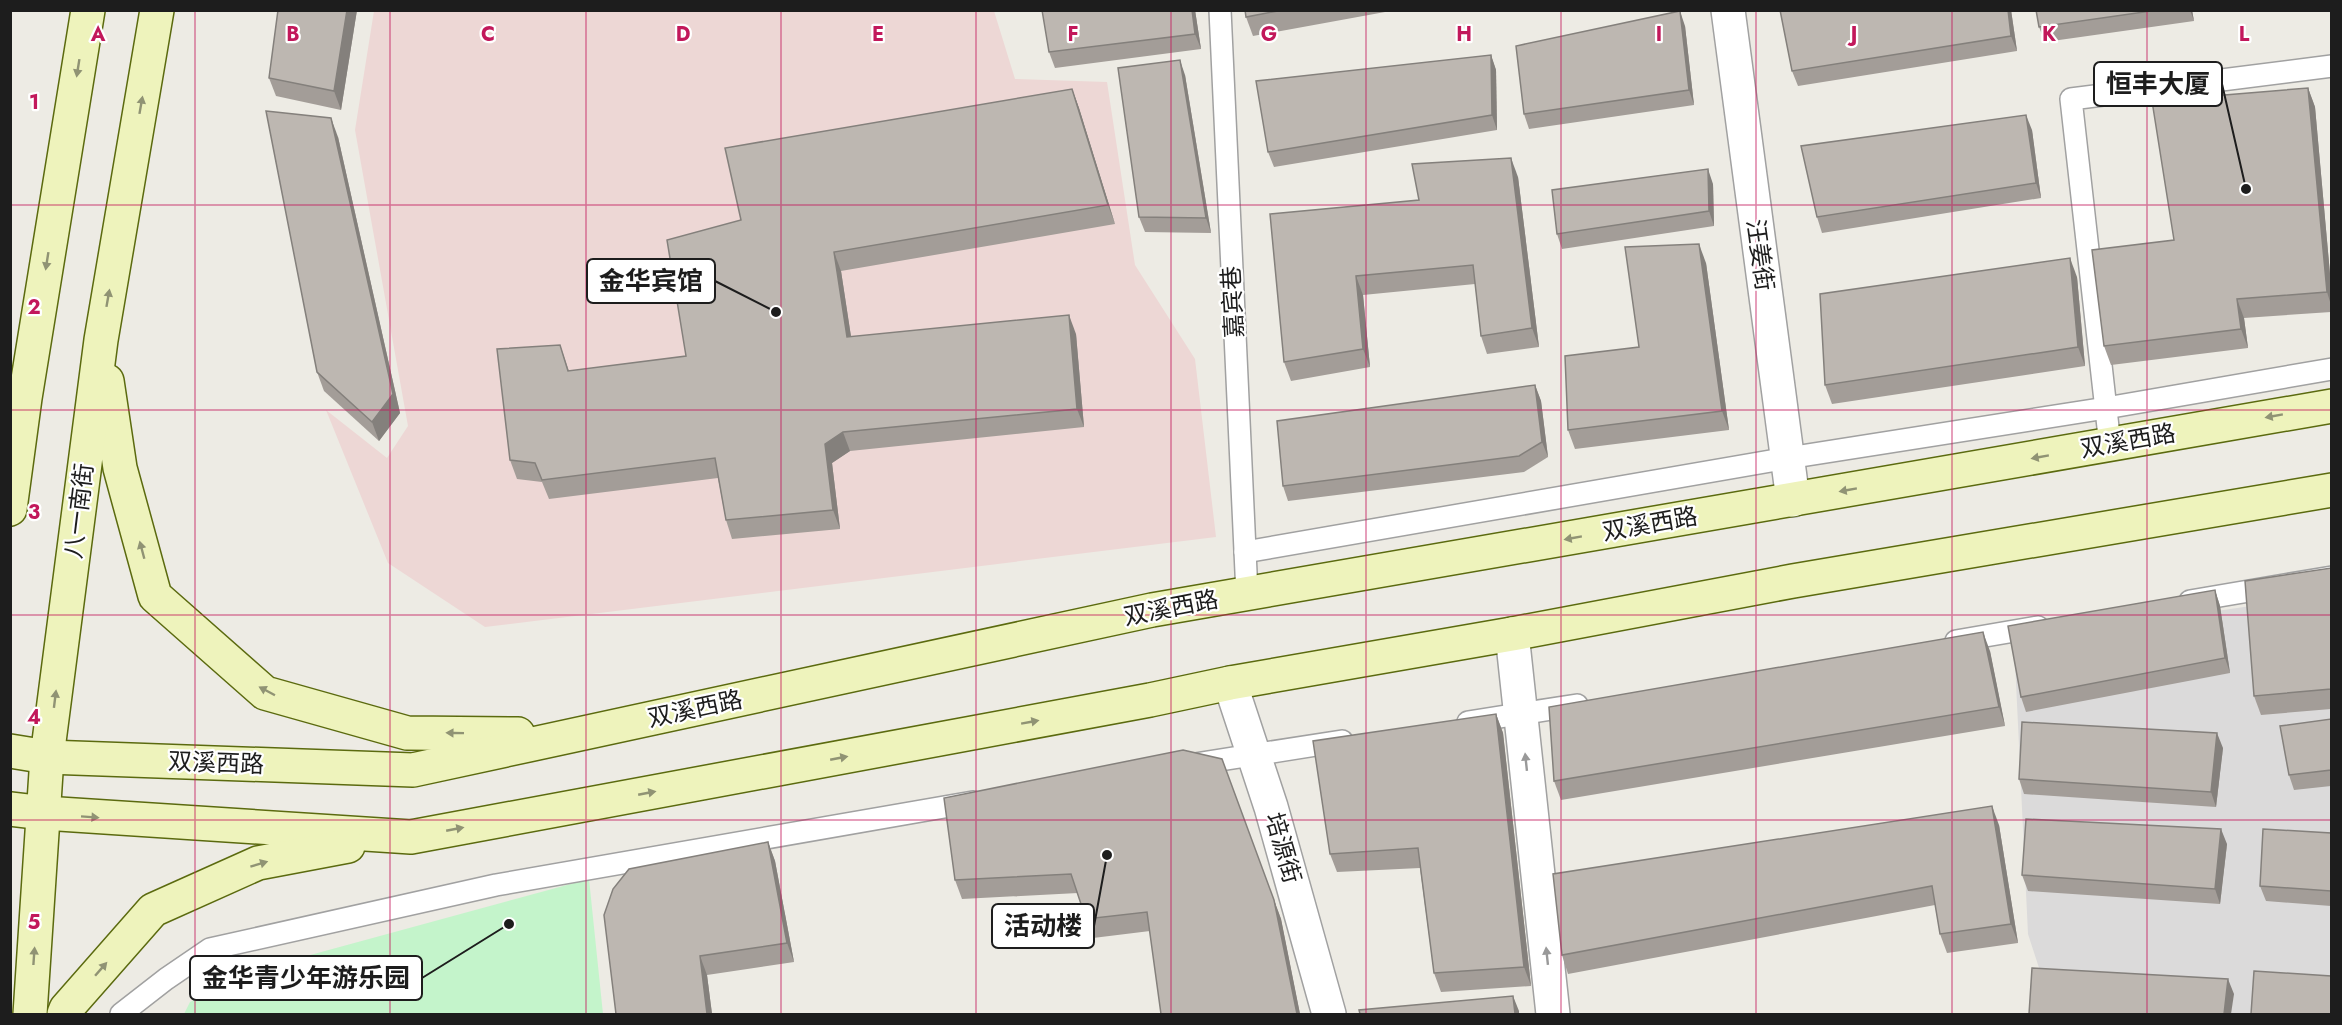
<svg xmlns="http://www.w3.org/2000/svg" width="2342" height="1025" viewBox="0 0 2342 1025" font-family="Jost,'Noto Sans SC',sans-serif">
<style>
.residential{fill:#dbdada}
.commercial{fill:#edd7d5}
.park{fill:#c4f4cb}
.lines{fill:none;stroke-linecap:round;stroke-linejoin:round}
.lane-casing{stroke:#a1a1a1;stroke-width:24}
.street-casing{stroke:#a1a1a1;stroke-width:36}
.secondary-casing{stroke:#5b6a0f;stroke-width:36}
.lane{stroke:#fff;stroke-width:21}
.street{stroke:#fff;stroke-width:33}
.secondary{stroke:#eef3bc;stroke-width:33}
.wall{fill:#a39d98}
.shaded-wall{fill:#84807c}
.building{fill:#bdb7b1;stroke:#84807c;stroke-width:1.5}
.oneway{fill:#909374}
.oneway2{fill:#999}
.grid{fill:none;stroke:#c2185b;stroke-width:1.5;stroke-opacity:0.55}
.labels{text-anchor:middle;stroke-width:4.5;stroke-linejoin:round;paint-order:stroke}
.street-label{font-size:24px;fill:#1d1d1d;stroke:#fff}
.grid-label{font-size:20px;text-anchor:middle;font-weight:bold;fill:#c2185b;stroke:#fff;stroke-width:4.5;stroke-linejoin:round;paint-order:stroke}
.leader{fill:none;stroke:#1d1d1d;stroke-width:2}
.callout-dot{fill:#1d1d1d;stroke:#fff;stroke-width:2}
.callout{fill:#fff;stroke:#1d1d1d;stroke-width:2}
.callout-label{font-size:26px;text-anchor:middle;font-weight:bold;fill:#1d1d1d}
</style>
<rect width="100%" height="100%" fill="#edebe4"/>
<path class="residential" d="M2331 594V1014H2035L2040 971 2028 934 2014 641Z"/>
<path class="commercial" d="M374 11H994L1015 79 1107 82 1135 265 1195 359 1216 537 485 627 388 563 326 410 387 458 408 426 355 130Z"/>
<path class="park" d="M589 879 603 1014H184L190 1002 259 969Z"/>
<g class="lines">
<g class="lane-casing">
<g id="lane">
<path d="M1220 10 1247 594"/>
<path d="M2110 445 2071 99 2332 66"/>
<path d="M1245 552 1788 458 2106 408 2332 369"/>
<path d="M2190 601 2332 577"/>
<path d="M1956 641 2038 627"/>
<path d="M1468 722 1577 705"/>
<path d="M1195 764 1342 741"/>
<path d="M121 1014 166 979 210 949 496 885 973 802"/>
</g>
</g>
<g class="street-casing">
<g id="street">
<path d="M1728 10 1793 500"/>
<path d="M1512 634 1553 1014"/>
<path d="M1230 683 1271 807 1329 1014"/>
</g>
</g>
<g class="secondary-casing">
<g id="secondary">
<path d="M107 381 120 468 155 596 265 693 407 733 518 734"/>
<path d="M10 509 25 398 88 10"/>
<path d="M10 751 47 757 413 770 1152 610 2332 406"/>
<path d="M10 809 44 813 411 837 1150 700 1230 683 1512 634 1793 581 2332 490"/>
<path d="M30 1014 47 757 101 340 157 10"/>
<path d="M64 1014 66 1009 153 910 258 863 348 846"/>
</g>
</g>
<use href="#lane" class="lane"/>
<use href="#street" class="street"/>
<use href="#secondary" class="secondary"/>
</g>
<g class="wall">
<path d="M278 10H357L341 110 276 96 269 78Z"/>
<path d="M1195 10 1201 49 1055 68 1049 52Z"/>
<path d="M1245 10H1396L1253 36 1246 17Z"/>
<path d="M1780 10H2011L2017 51 1798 86 1792 71Z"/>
<path d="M2036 10H2192L2194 21 2045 42 2039 27Z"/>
<path d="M1685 26 1694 105 1529 129 1524 114Z"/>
<path d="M1491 55 1496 70 1497 130 1274 167 1268 152Z"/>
<path d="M1185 75 1211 233 1145 232 1139 217Z"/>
<path d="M2308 88 2315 107 2331 285V312L2244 318 2248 348 2111 365 2104 346 2174 240Z"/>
<path d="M1072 89 1079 108 1115 224 841 271 851 337 1076 334 1084 427 850 451 832 463 840 529 732 539 726 520 718 478 549 499 542 482 517 479 510 460 560 345 569 371 686 356 741 220Z"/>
<path d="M2032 130 2041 198 1822 233 1817 217Z"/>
<path d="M338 137 400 413 379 441 324 391 317 372Z"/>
<path d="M1518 177 1539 347 1487 354 1481 336 1475 284 1363 295 1370 367 1291 381 1284 362 1419 200Z"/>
<path d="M1713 184 1714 226 1562 249 1557 234Z"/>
<path d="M1706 263 1729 430 1575 449 1568 430 1639 347Z"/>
<path d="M2077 277 2085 366 1832 404 1825 385Z"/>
<path d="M1535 385 1541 401 1548 457 1524 472 1288 501 1283 486Z"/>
<path d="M2331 568V709L2261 715 2254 696Z"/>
<path d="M2215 590 2220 606 2230 673 2026 712 2021 697Z"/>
<path d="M1990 651 2005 726 1561 800 1554 781Z"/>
<path d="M1496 714 1503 733 1531 986 1441 992 1434 973 1420 868 1337 872 1330 854Z"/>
<path d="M2331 719V786L2294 790 2289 775Z"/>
<path d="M2223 748 2216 807 2024 794 2019 779Z"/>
<path d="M944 798 1274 900 1281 919 1300 1014H1161L1150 931 1093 938 1078 893 962 899 955 880Z"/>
<path d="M1999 825 2018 943 1947 953 1940 934 1935 905 1568 974 1562 955Z"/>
<path d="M2331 833V906L2266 901 2260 886Z"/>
<path d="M768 842 775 861 794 962 707 975 712 1014H616Z"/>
<path d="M2227 844 2220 904 2028 891 2022 875Z"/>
</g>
<g class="shaded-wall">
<path d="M347 10H357L341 110 334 91Z"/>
<path d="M1192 10H1195L1201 49 1195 34Z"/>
<path d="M2008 10H2011L2017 51 2011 36Z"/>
<path d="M2190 10H2192L2194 21Z"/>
<path d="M1680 11 1685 26 1694 105 1689 90Z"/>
<path d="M1491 55 1496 70 1497 130 1492 115Z"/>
<path d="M1180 60 1185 75 1211 233 1206 218Z"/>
<path d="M2308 88 2315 107 2331 285V305L2327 292Z"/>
<path d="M1072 89 1079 108 1115 224 1108 205Z"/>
<path d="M2026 115 2032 130 2041 198 2036 183Z"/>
<path d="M331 118 338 137 400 413 379 441 372 422Z"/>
<path d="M1511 158 1518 177 1539 347 1532 328Z"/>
<path d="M1708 169 1713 184 1714 226 1709 211Z"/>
<path d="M1699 244 1706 263 1729 430 1722 411Z"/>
<path d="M834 252 841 271 854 356 847 337Z"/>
<path d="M2070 258 2077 277 2085 366 2078 347Z"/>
<path d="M1356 276 1363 295 1370 367 1363 349Z"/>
<path d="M2237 299 2244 318 2248 348 2241 329Z"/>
<path d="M1069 315 1076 334 1084 427 1077 409Z"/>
<path d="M1535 385 1541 401 1548 457 1542 442Z"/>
<path d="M843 432 850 451 832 463 840 529 833 510 825 444Z"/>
<path d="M2215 590 2220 606 2230 673 2225 658Z"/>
<path d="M1983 632 1990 651 2005 726 1999 707Z"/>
<path d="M1496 714 1503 733 1531 986 1524 967Z"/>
<path d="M2217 733 2223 748 2216 807 2211 792Z"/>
<path d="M1992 806 1999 825 2018 943 2011 924Z"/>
<path d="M2221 829 2227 844 2220 904 2215 889Z"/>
<path d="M768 842 775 861 794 962 787 943Z"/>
<path d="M1274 900 1281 919 1300 1014H1297Z"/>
<path d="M700 956 707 975 712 1014H707Z"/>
<path d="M2228 979 2234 994 2231 1014H2224Z"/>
<path d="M1513 996 1519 1011V1014H1515Z"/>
</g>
<g class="building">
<path d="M278 10H347L334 91 269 78Z"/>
<path d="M1042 10H1192L1195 34 1049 52Z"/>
<path d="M1245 10H1283L1246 17Z"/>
<path d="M1780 10H2008L2011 36 1792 71Z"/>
<path d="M2036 10H2158L2039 27Z"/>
<path d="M1680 11 1689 90 1524 114 1516 46Z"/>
<path d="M1491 55 1492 115 1268 152 1256 81Z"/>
<path d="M1180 60 1206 218 1139 217 1118 68Z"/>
<path d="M2308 88 2327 292 2237 299 2241 329 2104 346 2092 250 2174 240 2152 101Z"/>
<path d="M1072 89 1108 205 834 252 847 337 1069 315 1077 409 843 432 825 444 833 510 726 520 715 458 542 480 535 463 510 460 497 349 560 345 568 371 686 356 667 240 741 220 725 148Z"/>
<path d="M266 111 331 118 393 394 372 422 317 372Z"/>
<path d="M2026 115 2036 183 1817 217 1801 146Z"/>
<path d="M1511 158 1532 328 1481 336 1473 265 1356 276 1363 349 1284 362 1270 214 1419 200 1412 164Z"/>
<path d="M1708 169 1709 211 1557 234 1552 190Z"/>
<path d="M1699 244 1722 411 1568 430 1565 356 1639 347 1625 247Z"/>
<path d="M2070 258 2078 347 1825 385 1820 294Z"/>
<path d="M1535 385 1542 442 1519 456 1283 486 1277 421Z"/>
<path d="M2331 568V689L2254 696 2245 581Z"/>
<path d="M2215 590 2225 658 2021 697 2008 626Z"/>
<path d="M1983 632 1999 707 1554 781 1549 707Z"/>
<path d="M1496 714 1524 967 1434 973 1418 848 1330 854 1313 741Z"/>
<path d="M2331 719V770L2289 775 2280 726Z"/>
<path d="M2022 722 2217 733 2211 792 2019 779Z"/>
<path d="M1183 750 1222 759 1274 900 1297 1014H1161L1147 912 1086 919 1071 874 955 880 944 798Z"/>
<path d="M1992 806 2011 924 1940 934 1932 886 1562 955 1553 874Z"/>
<path d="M2026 819 2221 829 2215 889 2022 875Z"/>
<path d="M2263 829 2331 833V891L2260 886Z"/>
<path d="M768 842 787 943 700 956 707 1014H616L604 915 613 889 629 869Z"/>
<path d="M2032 968 2228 979 2224 1014H2029Z"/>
<path d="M2254 971 2331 976V1014H2251Z"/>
<path d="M1513 996 1515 1014H1360L1359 1010Z"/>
</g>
<defs><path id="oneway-solid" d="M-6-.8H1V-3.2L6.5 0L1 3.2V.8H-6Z" transform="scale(1.5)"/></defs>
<g class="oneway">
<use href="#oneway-solid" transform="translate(78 68) rotate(99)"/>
<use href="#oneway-solid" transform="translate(141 105) rotate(-80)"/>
<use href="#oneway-solid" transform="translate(47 261) rotate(99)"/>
<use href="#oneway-solid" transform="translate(108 298) rotate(-80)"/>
<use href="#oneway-solid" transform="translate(2274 416) rotate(170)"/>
<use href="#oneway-solid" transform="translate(2040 457) rotate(170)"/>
<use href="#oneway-solid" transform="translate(1848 490) rotate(170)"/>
<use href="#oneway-solid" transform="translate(1573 538) rotate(170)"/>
<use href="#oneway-solid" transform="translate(142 550) rotate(-105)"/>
<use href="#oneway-solid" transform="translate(267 691) rotate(-152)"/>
<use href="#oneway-solid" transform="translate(55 699) rotate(-83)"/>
<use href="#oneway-solid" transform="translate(1030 722) rotate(-10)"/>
<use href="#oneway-solid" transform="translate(455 733) rotate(-179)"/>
<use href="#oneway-solid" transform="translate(839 758) rotate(-11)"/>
<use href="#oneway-solid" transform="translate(647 793) rotate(-11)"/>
<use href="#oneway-solid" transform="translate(90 817) rotate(4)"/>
<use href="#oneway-solid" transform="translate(455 829) rotate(-11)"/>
<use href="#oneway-solid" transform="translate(259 864) rotate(-17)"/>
<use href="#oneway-solid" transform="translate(34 956) rotate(-86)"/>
<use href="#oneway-solid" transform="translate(101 969) rotate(-49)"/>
</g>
<g class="oneway2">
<use href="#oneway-solid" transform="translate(1526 762) rotate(-96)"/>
<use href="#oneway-solid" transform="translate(1547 956) rotate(-96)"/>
</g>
<path class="grid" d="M195 10V1014M390 10V1014M586 10V1014M781 10V1014M976 10V1014M1171 10V1014M1366 10V1014M1561 10V1014M1756 10V1014M1952 10V1014M2147 10V1014M10 205H2332M10 410H2332M10 615H2332M10 820H2332"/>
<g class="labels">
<g class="street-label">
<text transform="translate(1760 255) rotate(82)" y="8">汪姜街</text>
<text transform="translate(1233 302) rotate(-93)" y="8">嘉宾巷</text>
<text transform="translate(2128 441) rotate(-10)" y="8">双溪西路</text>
<text transform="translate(79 511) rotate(-83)" y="8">八一南街</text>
<text transform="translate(1650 524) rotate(-10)" y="8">双溪西路</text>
<text transform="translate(1171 608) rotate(-11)" y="8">双溪西路</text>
<text transform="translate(695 709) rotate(-12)" y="8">双溪西路</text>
<text transform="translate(216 763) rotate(2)" y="8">双溪西路</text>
<text transform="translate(1283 848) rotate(74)" y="8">培源街</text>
</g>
</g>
<g class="grid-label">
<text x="98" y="41">A</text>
<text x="293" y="41">B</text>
<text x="488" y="41">C</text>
<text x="683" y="41">D</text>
<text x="878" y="41">E</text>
<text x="1073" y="41">F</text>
<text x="1269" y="41">G</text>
<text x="1464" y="41">H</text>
<text x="1659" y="41">I</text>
<text x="1854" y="41">J</text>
<text x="2049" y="41">K</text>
<text x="2244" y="41">L</text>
<text x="34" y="109">1</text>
<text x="34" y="314">2</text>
<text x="34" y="519">3</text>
<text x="34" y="724">4</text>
<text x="34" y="929">5</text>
</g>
<path class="leader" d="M2246 189L2222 84M776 312L715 281M1107 855L1094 926M509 924L422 978"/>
<g class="callout-dot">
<circle cx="2246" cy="189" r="6"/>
<circle cx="776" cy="312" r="6"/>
<circle cx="1107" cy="855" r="6"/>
<circle cx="509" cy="924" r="6"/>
</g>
<g class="callout">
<rect x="2094" y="62" width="128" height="44" rx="6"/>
<rect x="587" y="259" width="128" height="44" rx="6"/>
<rect x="992" y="904" width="102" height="44" rx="6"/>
<rect x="190" y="956" width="232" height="44" rx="6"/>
</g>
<g class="callout-label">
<text x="2158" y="93">恒丰大厦</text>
<text x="651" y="290">金华宾馆</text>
<text x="1043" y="935">活动楼</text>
<text x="306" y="987">金华青少年游乐园</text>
</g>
<rect width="2342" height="1025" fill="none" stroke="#1d1d1d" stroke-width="24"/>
</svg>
